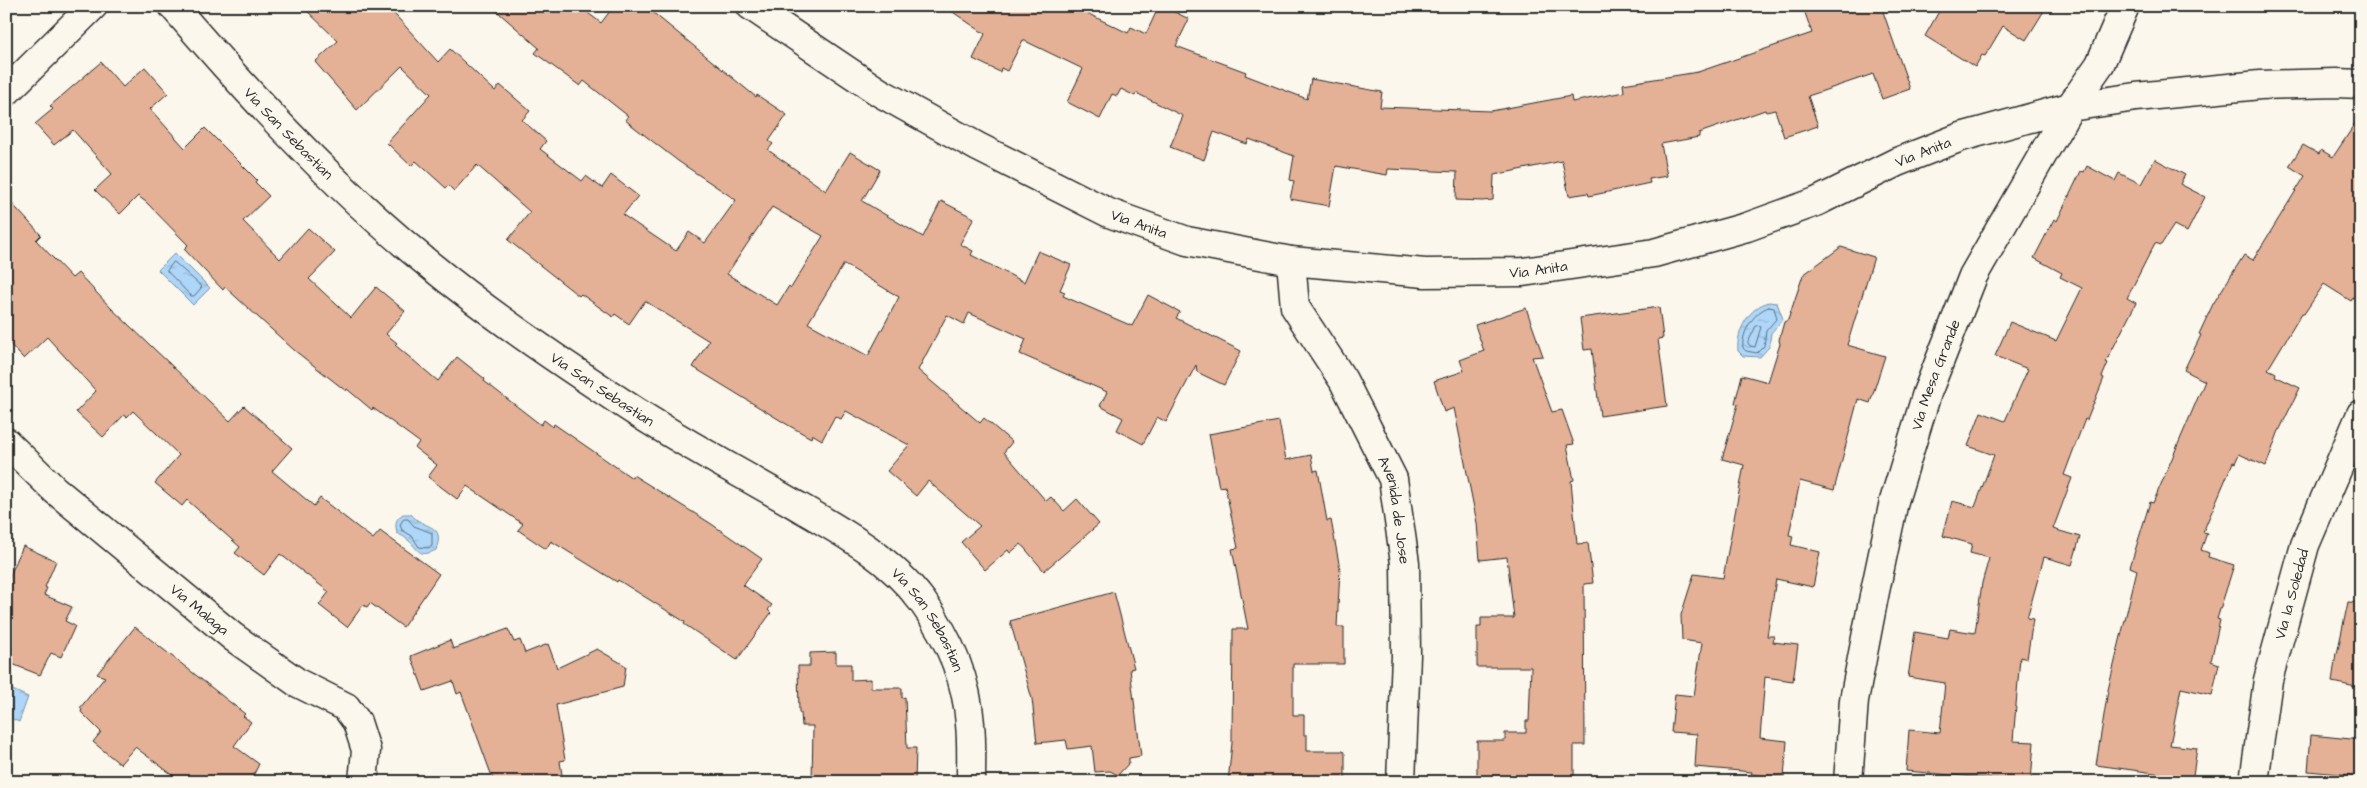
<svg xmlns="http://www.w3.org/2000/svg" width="2367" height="788" viewBox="0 0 2367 788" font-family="'Architects Daughter',sans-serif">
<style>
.water{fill:url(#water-ripples);stroke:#7992a6}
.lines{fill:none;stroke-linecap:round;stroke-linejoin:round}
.shore{stroke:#5f6f7d;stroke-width:1}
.building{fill:#e4b196;stroke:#2b2b2b;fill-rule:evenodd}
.minor-casing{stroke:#2b2b2b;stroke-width:31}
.tertiary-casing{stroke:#2b2b2b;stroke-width:31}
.minor{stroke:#fbf7ec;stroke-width:28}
.tertiary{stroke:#fbf7ec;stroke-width:28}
.labels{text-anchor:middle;stroke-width:4;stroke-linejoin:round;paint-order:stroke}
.street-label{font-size:15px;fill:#2b2b2b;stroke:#fbf7ec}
</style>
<defs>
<pattern id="water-ripples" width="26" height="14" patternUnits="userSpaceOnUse" patternTransform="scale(1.25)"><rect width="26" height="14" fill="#add6f8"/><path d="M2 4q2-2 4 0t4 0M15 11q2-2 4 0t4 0" fill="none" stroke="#95b8d5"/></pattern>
</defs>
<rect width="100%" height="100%" fill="#fbf7ec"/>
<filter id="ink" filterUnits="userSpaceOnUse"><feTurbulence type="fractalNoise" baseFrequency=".02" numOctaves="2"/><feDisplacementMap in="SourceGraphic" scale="10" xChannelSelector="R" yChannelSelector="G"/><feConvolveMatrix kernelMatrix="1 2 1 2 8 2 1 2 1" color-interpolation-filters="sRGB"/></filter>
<g filter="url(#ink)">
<g class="water">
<path d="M175 253 210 288 193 305 158 270Z"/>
<path d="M1769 302 1777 303 1783 319 1771 333 1769 347 1760 357 1743 356 1738 351C1736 331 1749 307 1769 302Z"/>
<path d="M403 514H411C423 530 446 522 436 550 418 559 419 549 408 540 405 537 400 535 397 533 395 524 395 519 403 514Z"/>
<path d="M6 687 28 697 19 722 6 716Z"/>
</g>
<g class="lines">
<g class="shore">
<path d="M174 262 202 287 194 296H191L167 271Z"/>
<path d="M1769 307 1774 308 1777 318 1766 331 1764 346 1757 353 1746 351 1743 348C1741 333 1754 311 1769 307Z"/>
<path d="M1757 325 1761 327 1755 347 1750 346 1748 343Z"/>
<path d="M404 519H408L414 526 432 533V546L428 548 419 547 412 536 402 530 400 525Z"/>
</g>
</g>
<g class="building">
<path d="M302 6H387L438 62 450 49 495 91 500 85 530 111 522 120 546 141 540 149 582 181 586 176 602 188 611 175 638 196 623 215 676 251 689 232 705 243 736 200 678 161 625 120 628 116 584 81 580 86 535 53 539 48 491 6H579L601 23 614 6H645L756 97 757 95 787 115 769 141 773 144 768 150 826 191 850 152 880 170 862 201 923 237 941 201 974 218 960 244 973 251 971 255 1024 282 1038 251 1071 265 1060 290 1065 292 1063 296 1132 326 1148 295 1180 312 1176 318 1241 351 1224 385 1197 372 1196 365 1166 422 1157 417 1143 444 1117 430 1123 418 1100 406 1107 392 1020 354 1026 339 969 313 964 324 947 315 918 370 980 423 984 418 1012 442 1004 452 1046 501 1051 497 1064 511 1077 499 1099 524 1044 571 1021 544 1010 553 1008 550 985 570 961 542 980 526 928 481 916 496 887 471 909 445 846 411 841 419 835 416 822 440 812 434 811 438 788 425 693 367 709 341 645 301 629 324 615 314 613 317 581 294 579 296 508 240 530 212 477 165 454 191 448 185 446 188 416 161 411 166 387 143 431 94 402 66 357 110 315 62 338 41ZM772 207 823 236 791 288 789 286 777 305 727 274ZM844 264 899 297 868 356 808 323Z"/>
<path d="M944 6H1072L1128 33 1131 27 1146 34 1159 6H1162L1189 19 1176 46 1246 72 1245 75 1307 99 1311 79 1382 92 1380 107 1491 111 1571 96 1572 102 1624 92 1623 84 1698 72 1812 33 1805 13 1823 6H1881L1910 89 1882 99 1873 74 1808 96 1818 126 1784 137 1775 110 1766 112 1765 110 1699 133V137L1661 144 1667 176 1649 179 1650 183 1589 196 1588 193 1569 196 1562 161 1494 175 1493 200 1482 201 1456 200 1457 172 1388 169 1387 175 1336 166 1329 206 1290 199 1294 181 1290 180 1294 156 1249 139 1247 144 1214 132 1204 160 1170 147 1183 116 1136 93 1135 96 1121 89 1117 96 1112 94 1100 119 1067 102 1083 69 1023 40 1007 71 1001 68 1000 72 973 59 985 34Z"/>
<path d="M1942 6H2047L2026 40 2003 26 1985 56 1982 55 1975 67 1925 36Z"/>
<path d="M101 62 123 87 145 67 168 93 150 109 185 148 205 128 257 180 255 182 269 196 243 221 280 259 308 228 335 252 309 279 351 318 376 287 405 311 386 334 397 343 395 345 438 381 457 357 485 379 484 381 541 425 544 420 553 427 554 424 632 478 633 475 710 523 762 559 743 585 772 605 768 610 771 613 737 660 684 624 685 622 618 580 617 582 551 541 546 549 518 530 523 524 467 486 457 499 428 477 437 465 415 448 419 442 373 408 372 410 347 389 346 391 294 350 225 287 223 290 184 249 188 245 146 202 138 196 120 214 95 190 112 174 73 130 54 145 35 124 53 109 50 106Z"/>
<path d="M2361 115V286L2351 301 2324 284 2304 314 2302 313 2268 369 2276 373 2275 376 2300 388 2278 433 2266 466 2239 454 2235 463 2233 462 2203 532 2207 533 2201 550 2209 553 2208 557 2234 565 2217 619 2220 620 2211 661 2219 664 2212 695 2181 688 2170 745 2197 748 2192 782 2161 779 2162 774 2096 765 2108 690 2137 570 2130 567 2150 502 2153 503 2205 381 2184 370 2201 335 2199 334 2213 304 2244 255 2253 260 2305 176 2289 166 2303 145 2319 154 2321 150 2333 157Z"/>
<path d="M2155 159 2185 175 2180 184 2205 197 2187 232 2174 225 2161 245 2155 243 2127 298 2136 303 2106 362 2108 363 2102 377 2104 378 2087 420 2085 419 2064 475 2072 478 2053 529 2080 537 2072 565 2044 557 2027 618 2033 619 2027 659 2020 657 2013 741 2034 742 2031 782 1906 771 1909 730 1940 733 1945 683 1908 677 1915 632 1948 638 1950 629 1975 633 1982 583 1989 558 1970 553 1972 544 1943 536 1952 501 1975 507 1994 455 1968 446 1981 412 2005 421 2028 369 1995 356 2010 322 2056 341 2082 288 2060 277 2062 273 2034 258 2054 219 2057 221 2081 171 2084 172 2087 166 2115 181 2119 173 2141 184Z"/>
<path d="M6 197 41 235 36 240 72 278 78 273 111 308 230 421 244 406 292 448 272 471 314 506 320 498 373 539 380 531 439 574 403 627 370 603 367 607 363 605 347 627 319 605 329 592 280 554 264 575 235 553 240 547 187 500 182 506 155 483 179 455 133 411 127 417 124 415 103 437 76 412 96 391 47 337 24 359 6 340Z"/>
<path d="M1841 247 1874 257 1847 345 1885 356 1870 403 1858 399 1834 490 1800 481 1789 535 1793 536 1791 545 1820 552 1813 587 1776 579 1767 636H1774L1773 642 1798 645 1793 681 1765 677 1760 738 1787 741 1784 778 1751 774 1752 772 1695 767 1697 734 1671 732 1675 694 1694 696 1702 643 1682 640 1681 615 1694 574 1723 578 1744 465 1722 459 1738 404 1735 403 1742 375 1768 382 1780 344 1779 340 1784 322 1788 320 1803 275Z"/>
<path d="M1659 307 1663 338 1658 339 1667 406 1600 416 1592 349 1584 350 1580 318Z"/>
<path d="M1526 308 1543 356 1532 357 1552 412 1562 410 1574 444 1567 445 1574 480 1571 481 1577 544 1588 543 1593 583 1584 584 1585 745H1574V777H1477V741H1505V733H1526V721H1529L1531 667H1477V627H1481V618H1514L1507 557 1480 560 1477 523 1454 408 1444 412 1434 381 1464 371 1460 360 1484 351 1475 325Z"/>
<path d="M1279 421 1286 460 1311 455 1314 471 1318 470 1327 521 1331 520 1340 569 1337 627H1344V664H1293V715H1304V735H1307V751H1343L1345 754V782H1228L1232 743 1233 629H1248L1232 549 1238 548 1225 486 1219 487 1209 434Z"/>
<path d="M23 546 56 561 45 587 47 588 44 595 72 607 65 621 75 626 61 657 51 653 40 675 12 664 13 661 6 659V585Z"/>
<path d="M1114 592 1134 668 1130 669 1141 756 1129 758V763L1118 775 1110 771 1095 772 1092 746 1068 749 1066 740 1037 743 1032 699 1010 621Z"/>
<path d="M2348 602 2361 603V688L2332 682 2336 653 2337 654Z"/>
<path d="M135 627 245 714 243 716 251 722 234 746 259 764 250 782H182L135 747 120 764 93 742 101 732 81 712 82 709 80 708 105 677 97 674Z"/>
<path d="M508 629 514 642 520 640 525 653 548 644 557 668 597 649 626 666 623 687 556 705 565 760 560 761 563 782H494L461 692 457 694 453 681 424 691 411 656 450 640 453 649Z"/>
<path d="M836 652V664H851V680L871 679V688H902V698L905 697 907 748H916L915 782H812L813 726H802L801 713H799L798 666H810V653Z"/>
<path d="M2311 735 2361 740V776L2308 771Z"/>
</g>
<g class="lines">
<g class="minor-casing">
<g id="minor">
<path id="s1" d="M173 6C249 95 335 188 426 262 488 313 556 359 624 404 678 440 737 471 794 504 841 531 889 557 922 601 948 637 967 679 970 724 972 743 971 763 971 782"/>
<path id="s2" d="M751 6 879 92 978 147 1109 213 1187 241 1291 261 1425 273 1523 272 1654 253 1747 227 1816 202 1897 162 1961 137 2070 107 2136 97 2260 85 2336 83 2361 84"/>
<path id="s3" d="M1291 261 1295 307 1343 380 1393 479 1405 563 1406 655 1401 782"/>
<path id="s4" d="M6 442 55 490 233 637 298 683 346 707 357 722 366 750 363 782"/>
<path id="s5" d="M1848 782 1854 700 1874 596 1894 501 1927 393 1973 276 2070 107 2100 64 2125 6"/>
<path id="s6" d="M2254 782 2268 680 2305 545 2361 414"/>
</g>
</g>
<g class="tertiary-casing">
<path id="tertiary" d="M6 92 93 6"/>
</g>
<use href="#minor" class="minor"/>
<use href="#tertiary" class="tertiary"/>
</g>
</g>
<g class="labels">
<g class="street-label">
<text dy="5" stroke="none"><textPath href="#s1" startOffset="172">Via San Sebastian</textPath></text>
<text dy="5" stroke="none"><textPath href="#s2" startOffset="1256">Via Anita</textPath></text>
<text dy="5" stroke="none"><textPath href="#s2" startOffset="446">Via Anita</textPath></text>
<text dy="5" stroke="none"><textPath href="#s2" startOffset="851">Via Anita</textPath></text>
<text dy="5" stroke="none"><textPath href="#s5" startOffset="418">Via Mesa Grande</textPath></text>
<text dy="5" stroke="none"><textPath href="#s1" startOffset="578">Via San Sebastian</textPath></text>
<text dy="5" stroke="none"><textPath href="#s3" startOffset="275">Avenida de Jose</textPath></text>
<text dy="5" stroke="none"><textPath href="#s6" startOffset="192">Via la Soledad</textPath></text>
<text dy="5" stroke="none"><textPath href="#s4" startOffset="256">Via Malaga</textPath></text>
<text dy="5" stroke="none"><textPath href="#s1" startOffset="982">Via San Sebastian</textPath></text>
</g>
</g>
<rect width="2367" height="788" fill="none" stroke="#fbf7ec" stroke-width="25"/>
<rect x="12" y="12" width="2342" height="763" fill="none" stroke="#2b2b2b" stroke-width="2" filter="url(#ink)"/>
</svg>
